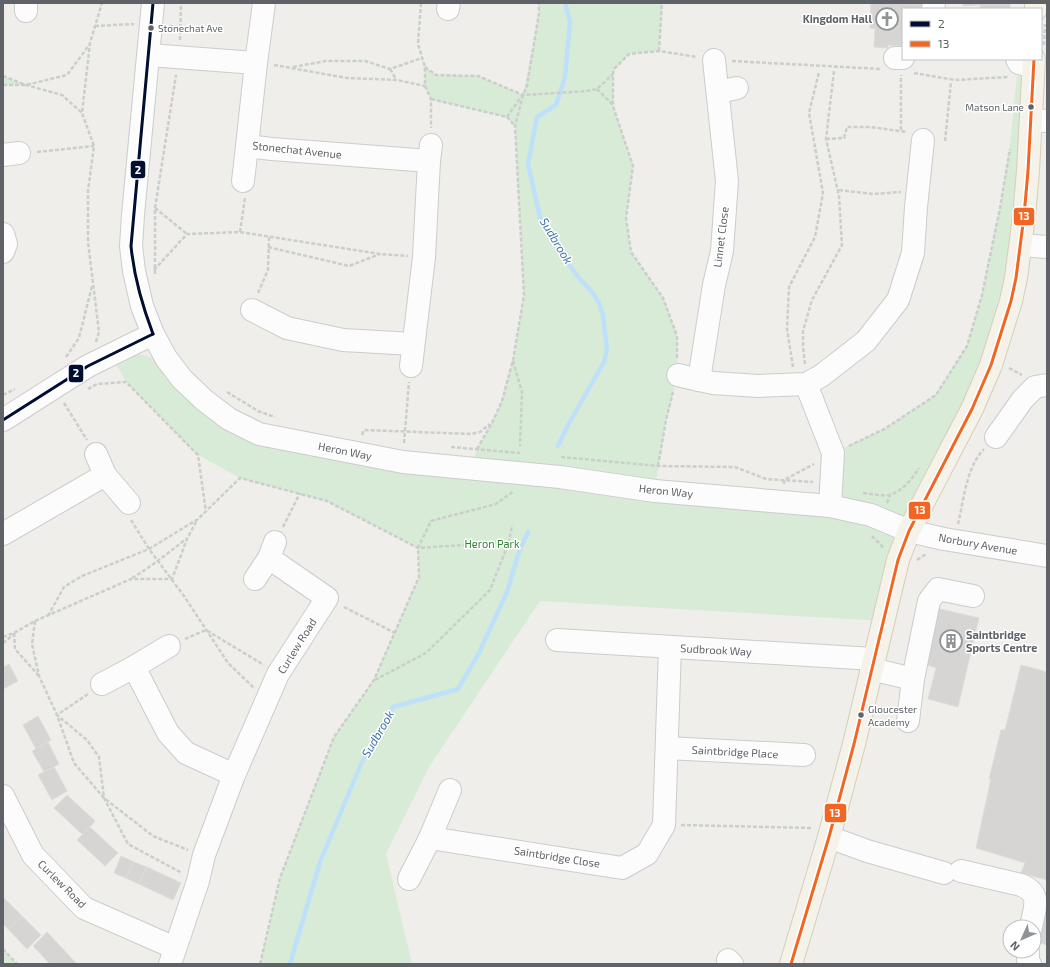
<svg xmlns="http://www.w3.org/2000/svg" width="1050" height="967" viewBox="0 0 1050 967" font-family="'Exo 2',sans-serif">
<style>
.green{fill:#d8ebd6}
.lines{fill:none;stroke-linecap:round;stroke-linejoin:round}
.stream{stroke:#bfe0f9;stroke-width:4.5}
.building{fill:#d6d5d3;stroke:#deddd9}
.minor-casing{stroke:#cbcccc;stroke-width:24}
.major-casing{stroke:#d7ceb8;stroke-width:24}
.path{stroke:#cacfcc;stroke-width:2.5;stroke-dasharray:4 2;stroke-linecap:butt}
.minor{stroke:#fdfcfc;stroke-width:22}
.major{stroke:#f4f2e9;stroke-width:22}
.bus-1-casing{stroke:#fff;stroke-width:6}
.bus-2-casing{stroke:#fff;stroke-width:6}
.bus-1{stroke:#000e31;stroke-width:3}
.bus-2{stroke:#f26522;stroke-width:3}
.bus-dot{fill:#5f6368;stroke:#fff;stroke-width:1.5}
.labels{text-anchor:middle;stroke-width:3;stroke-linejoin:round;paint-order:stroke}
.bus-label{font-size:10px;fill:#5f6368;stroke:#fff;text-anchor:start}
.poi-label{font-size:11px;font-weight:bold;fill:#5f6368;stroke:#fff;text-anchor:end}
.street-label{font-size:11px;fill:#5f6368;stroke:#fff}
.park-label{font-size:11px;fill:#348238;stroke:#fff}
.water-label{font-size:12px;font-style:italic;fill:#4174aa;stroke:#fff}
.line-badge{stroke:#fff;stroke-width:1.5}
.badge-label{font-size:11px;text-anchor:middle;font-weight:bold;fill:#fff}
</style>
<rect width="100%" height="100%" fill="#efeeea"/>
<g class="green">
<path d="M539 3H662L659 51 629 54 614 69 613 74V106L633 166 626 218 631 252 663 298 677 336 678 375 666 420 655 488 830 506 833 453 886 428 936 395 967 346 982 295 1000 208 1010 145 1017 76H1033L1016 278 925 499 884 621 540 601 429 767 386 854 412 964H260L280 878 334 737 374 680 419 577 418 548 327 501 240 478 198 455 126 382 116 364C134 354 142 350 160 363L225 428 472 467 477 449 492 423 502 400 513 360 524 295 515 126 507 117 431 99 425 86V67L436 75 478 76 523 95 539 13Z"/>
<path d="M3 76 26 85H3Z"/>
<path d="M3 949 17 964H3Z"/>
</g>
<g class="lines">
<g class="stream">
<path d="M558 446 568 425 604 362 607 350 603 315 599 303 593 293 580 279 560 253 541 221 528 164 537 117 556 105 565 77 570 22 565 3"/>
<path d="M290 964 320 862 361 764 393 707 458 689 479 653 507 592 520 549 528 532"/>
</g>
</g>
<g class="building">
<path d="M871 3 924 4V9H903V46L888 45V48L874 47 875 29 870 28Z"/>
<path d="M963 3H1005L963 6Z"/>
<rect x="980" y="3" width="30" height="6"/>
<path d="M936 608 979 618 958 707 928 699 936 668 922 663Z"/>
<path d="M9 664 18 681 3 689V667Z"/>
<path d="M1021 665 1047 672V880L1021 873 1025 863 976 848 991 779H989L1001 730H1005Z"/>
<path d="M38 716 51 740 36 749 23 725Z"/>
<path d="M48 742 59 764 44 772 32 751Z"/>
<path d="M54 767 67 791 52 800 38 775Z"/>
<path d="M67 795 95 821 83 835 54 808Z"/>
<path d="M90 827 118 853 105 866 77 840Z"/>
<path d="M121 856 134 862 126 878 114 873Z"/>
<path d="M134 862 147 867 139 884 126 878Z"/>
<path d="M147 867 181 883 173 900 139 884Z"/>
<path d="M3 897 22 916 8 929 3 924Z"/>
<path d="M1047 903V945L1038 942Z"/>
<path d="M22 916 41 935 27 949 8 929Z"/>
<path d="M47 932 77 964H50L33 946Z"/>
</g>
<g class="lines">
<g class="minor-casing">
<g id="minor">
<path d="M26 3V11"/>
<path d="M153 3 133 215 131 246 134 271 142 306 153 334 166 358 182 379 204 400 229 419 259 434 403 462 560 477 655 491 830 506 871 515 909 531 944 539 1047 556"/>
<path d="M264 3 256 63 247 146 272 149 429 161"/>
<path d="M448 9 449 3"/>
<path d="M933 9 934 3"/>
<path d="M149 55 256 63"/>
<path d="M895 58H903"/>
<path d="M1017 59 1019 63 1033 67"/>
<path d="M714 60 727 181 722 251 714 285 699 380 713 383 758 386 806 384 821 376 866 341 898 300 913 253 916 207 923 140"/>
<path d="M718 92 737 88"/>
<path d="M1031 120 1047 121"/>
<path d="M3 155 19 153"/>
<path d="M243 181 247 146"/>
<path d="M3 234 6 244 3 252"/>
<path d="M1021 245 1047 247"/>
<path d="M252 310 287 328 343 340 413 344"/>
<path d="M411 366 424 257 429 161 431 145"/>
<path d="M678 375 699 380"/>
<path d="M806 384 833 453 830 506"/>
<path d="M3 420 88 366 153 334"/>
<path d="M996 437 1023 399 1035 387 1047 385"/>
<path d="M96 454 105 475"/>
<path d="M3 534 105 475 129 503"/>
<path d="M255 579 269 558"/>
<path d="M557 640 874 659"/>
<path d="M134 667 169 646"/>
<path d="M871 669 913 679 908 721"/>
<path d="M913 679 929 601 938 589 973 596"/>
<path d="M102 684 134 667 168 733 186 753 234 775"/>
<path d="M667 748 804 755"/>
<path d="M3 796 33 855 84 908 175 948"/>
<path d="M829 837 867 851 944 873"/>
<path d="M430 838 622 868 647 854 664 825 670 647"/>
<path d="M961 871 1021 885C1043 894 1034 909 1031 927"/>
<path d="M409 879 430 838 450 790"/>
<path d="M1028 951V961L1030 964"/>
<path d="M728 960 732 964"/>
<path d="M170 964 198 881 204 855 234 775 278 674 327 598 269 558 275 542"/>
</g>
</g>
<g class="major-casing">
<g id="major">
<path d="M1036 9V3"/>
<path d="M791 964 829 837 854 744 898 560 909 531 925 499 972 409 991 365 1011 301 1016 278 1024 216 1028 171 1034 59"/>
</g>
</g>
<g class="path">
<path d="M421 3 418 44 425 67V86L431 99V128"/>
<path d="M95 26 134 24"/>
<path d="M169 26 180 27"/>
<path d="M180 40 181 3"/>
<path d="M1044 45 1045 24"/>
<path d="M659 51 662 3"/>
<path d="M732 61 881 69"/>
<path d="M274 65 347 78 397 80 425 86"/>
<path d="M293 67 326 61H365L390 69 422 58"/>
<path d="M425 67 436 75 478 76 523 95 587 91 597 89 613 74"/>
<path d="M390 69 396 79"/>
<path d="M914 73 955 80 1008 77"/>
<path d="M3 76 26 85 62 95 82 113"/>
<path d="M3 85H26L67 75 90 44"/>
<path d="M597 89 613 105"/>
<path d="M431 99 507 117 515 126"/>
<path d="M507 117 521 97"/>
<path d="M901 130V75"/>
<path d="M826 139 844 138 847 127H870L907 132"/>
<path d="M945 141 951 82"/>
<path d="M37 152 94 146"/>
<path d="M839 190 873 194 901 192"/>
<path d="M155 208 187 234"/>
<path d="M240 232 245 198"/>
<path d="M268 247 349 266 380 254"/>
<path d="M154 270 187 234 240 232 380 254 408 256"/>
<path d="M155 274V208L176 75"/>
<path d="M258 293 268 270 269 237"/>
<path d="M96 342 99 332 88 242V191L94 146 82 113 90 43 102 3"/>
<path d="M66 357 79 338 92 286"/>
<path d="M677 358V336L663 298 631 252 626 218 633 166 613 106V74L614 69 629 54 659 51 697 57"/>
<path d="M513 361 522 392 520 446"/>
<path d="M805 364 803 346V331L812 300 842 245 839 196 826 139 834 71"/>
<path d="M793 367 787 329 789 287 815 237 823 193 809 113 819 72"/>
<path d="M1009 368 1022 375"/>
<path d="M88 389 97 384 126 382 198 455 206 512"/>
<path d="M227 392 258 411 275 417"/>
<path d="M3 395 15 389"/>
<path d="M64 403 87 440"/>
<path d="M362 435 364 430 471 434 480 432 490 424"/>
<path d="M404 443 409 382"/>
<path d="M849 446 886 428 936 395 967 346 982 295 1000 208 1010 149"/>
<path d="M451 447 520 453"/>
<path d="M477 449 492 423 502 401 513 360 524 295 515 126 523 95 527 86 539 13V3"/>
<path d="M561 457 658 466 735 467 766 479 813 482"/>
<path d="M658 466 666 420 673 392"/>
<path d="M784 484V480L814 464"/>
<path d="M863 493C872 494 881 496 889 495 902 492 913 478 919 468"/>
<path d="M887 503 890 495"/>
<path d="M131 520 149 549 184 596 228 663 254 688"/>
<path d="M958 524C964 499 966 468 984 449"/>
<path d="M283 527 300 493"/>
<path d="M872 536 882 546 883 549"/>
<path d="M917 560 926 554"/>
<path d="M132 578C151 567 168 553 186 539"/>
<path d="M344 607 395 633"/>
<path d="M48 616 64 587 82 576 149 549 198 519 240 478 327 501 418 548 509 542"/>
<path d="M35 621 32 644 39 676 57 715 74 763 104 798 153 836 188 850"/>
<path d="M14 633 15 649 39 676"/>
<path d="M3 637 14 633 35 621 131 579H172L187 539 197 520"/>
<path d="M185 639 206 630 264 665"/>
<path d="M3 643 13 635"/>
<path d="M375 680 426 653 490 590 509 542 512 525"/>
<path d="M88 694 57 715 87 740 99 757 104 798 128 844 182 873"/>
<path d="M681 825 812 828"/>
<path d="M3 949 17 964"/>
<path d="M260 964 280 878 334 737 374 680 419 577 418 548 431 521 496 504 514 491"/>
</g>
<use href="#minor" class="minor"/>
<use href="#major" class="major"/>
<g class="bus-1-casing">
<g id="bus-1">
<path d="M153 3 131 246C134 277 142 305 153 334"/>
<path d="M3 420 88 366 153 334"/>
</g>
</g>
<g class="bus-2-casing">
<path id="bus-2" d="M791 964 829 837 854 744 898 560 909 531 972 409 991 365 1011 301 1016 278 1024 216 1028 171 1034 59"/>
</g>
<use href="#bus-1" class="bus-1"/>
<use href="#bus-2" class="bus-2"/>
</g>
<defs>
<g id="church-ring" transform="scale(1.15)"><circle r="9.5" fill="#fff" stroke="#919496" stroke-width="1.5"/><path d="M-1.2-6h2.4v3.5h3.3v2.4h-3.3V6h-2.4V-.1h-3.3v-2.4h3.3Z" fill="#919496"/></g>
<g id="building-ring" transform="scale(1.15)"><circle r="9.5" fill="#fff" stroke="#919496" stroke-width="1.5"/><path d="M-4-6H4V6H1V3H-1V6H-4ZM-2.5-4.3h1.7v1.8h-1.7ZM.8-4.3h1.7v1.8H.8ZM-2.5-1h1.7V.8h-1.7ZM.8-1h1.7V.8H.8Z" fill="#919496"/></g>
</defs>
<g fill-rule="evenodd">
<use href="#church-ring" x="887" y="19"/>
<use href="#building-ring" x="951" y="641"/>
</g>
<g class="bus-dot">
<circle cx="151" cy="28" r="3.5"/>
<circle cx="1031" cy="107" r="3.5"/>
<circle cx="861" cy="715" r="3.5"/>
</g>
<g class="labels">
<g class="bus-label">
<text x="158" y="32">Stonechat Ave</text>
<text x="1024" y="111" text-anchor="end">Matson Lane</text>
<text x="868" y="713">Gloucester<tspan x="868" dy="13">Academy</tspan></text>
</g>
<g class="poi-label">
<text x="872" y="23">Kingdom Hall</text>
<text x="966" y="639" text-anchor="start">Saintbridge<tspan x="966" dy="13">Sports Centre</tspan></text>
</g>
<g class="street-label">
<text transform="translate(297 150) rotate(6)" y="4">Stonechat Avenue</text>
<text transform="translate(721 237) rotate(-83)" y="4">Linnet Close</text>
<text transform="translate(345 451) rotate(11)" y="4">Heron Way</text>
<text transform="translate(666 491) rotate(6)" y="4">Heron Way</text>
<text transform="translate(978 544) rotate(10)" y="4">Norbury Avenue</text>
<text transform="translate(297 646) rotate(-58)" y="4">Curlew Road</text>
<text transform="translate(716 650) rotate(3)" y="4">Sudbrook Way</text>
<text transform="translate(735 752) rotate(3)" y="4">Saintbridge Place</text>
<text transform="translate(557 857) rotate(9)" y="4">Saintbridge Close</text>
<text transform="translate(62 884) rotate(45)" y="4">Curlew Road</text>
</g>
<g class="park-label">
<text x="492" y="548">Heron Park</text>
</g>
<g class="water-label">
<text transform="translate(556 241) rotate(59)" y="4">Sudbrook</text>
<text transform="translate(378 734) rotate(-60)" y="4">Sudbrook</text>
</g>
</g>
<g class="line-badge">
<rect x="130" y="160" width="16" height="19" rx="4" fill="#000e31"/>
<rect x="1013" y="207" width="22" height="19" rx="4" fill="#f26522"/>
<rect x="68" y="364" width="16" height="19" rx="4" fill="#000e31"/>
<rect x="908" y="501" width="23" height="19" rx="4" fill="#f26522"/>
<rect x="824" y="803" width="23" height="20" rx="4" fill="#f26522"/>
</g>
<g class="badge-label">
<text x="138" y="174">2</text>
<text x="1024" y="220">13</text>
<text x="76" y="377">2</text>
<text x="920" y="514">13</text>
<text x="835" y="817">13</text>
</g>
<rect width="1050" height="967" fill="none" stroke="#5f6368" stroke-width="8"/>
<rect x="902" y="8" width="140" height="52" fill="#ffffff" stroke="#bfc1c3"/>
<rect x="910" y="21" width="20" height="6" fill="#000e31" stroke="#bfc1c3"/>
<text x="938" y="28" font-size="12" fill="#5f6368">2</text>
<rect x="910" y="41" width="20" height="6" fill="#f26522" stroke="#bfc1c3"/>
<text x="938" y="48" font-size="12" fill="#5f6368">13</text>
<g transform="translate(1022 939) rotate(225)"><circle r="19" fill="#ffffff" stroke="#bfc1c3"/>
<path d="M0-3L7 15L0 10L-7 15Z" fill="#919496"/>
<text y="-6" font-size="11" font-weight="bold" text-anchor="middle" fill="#5f6368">N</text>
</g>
</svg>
